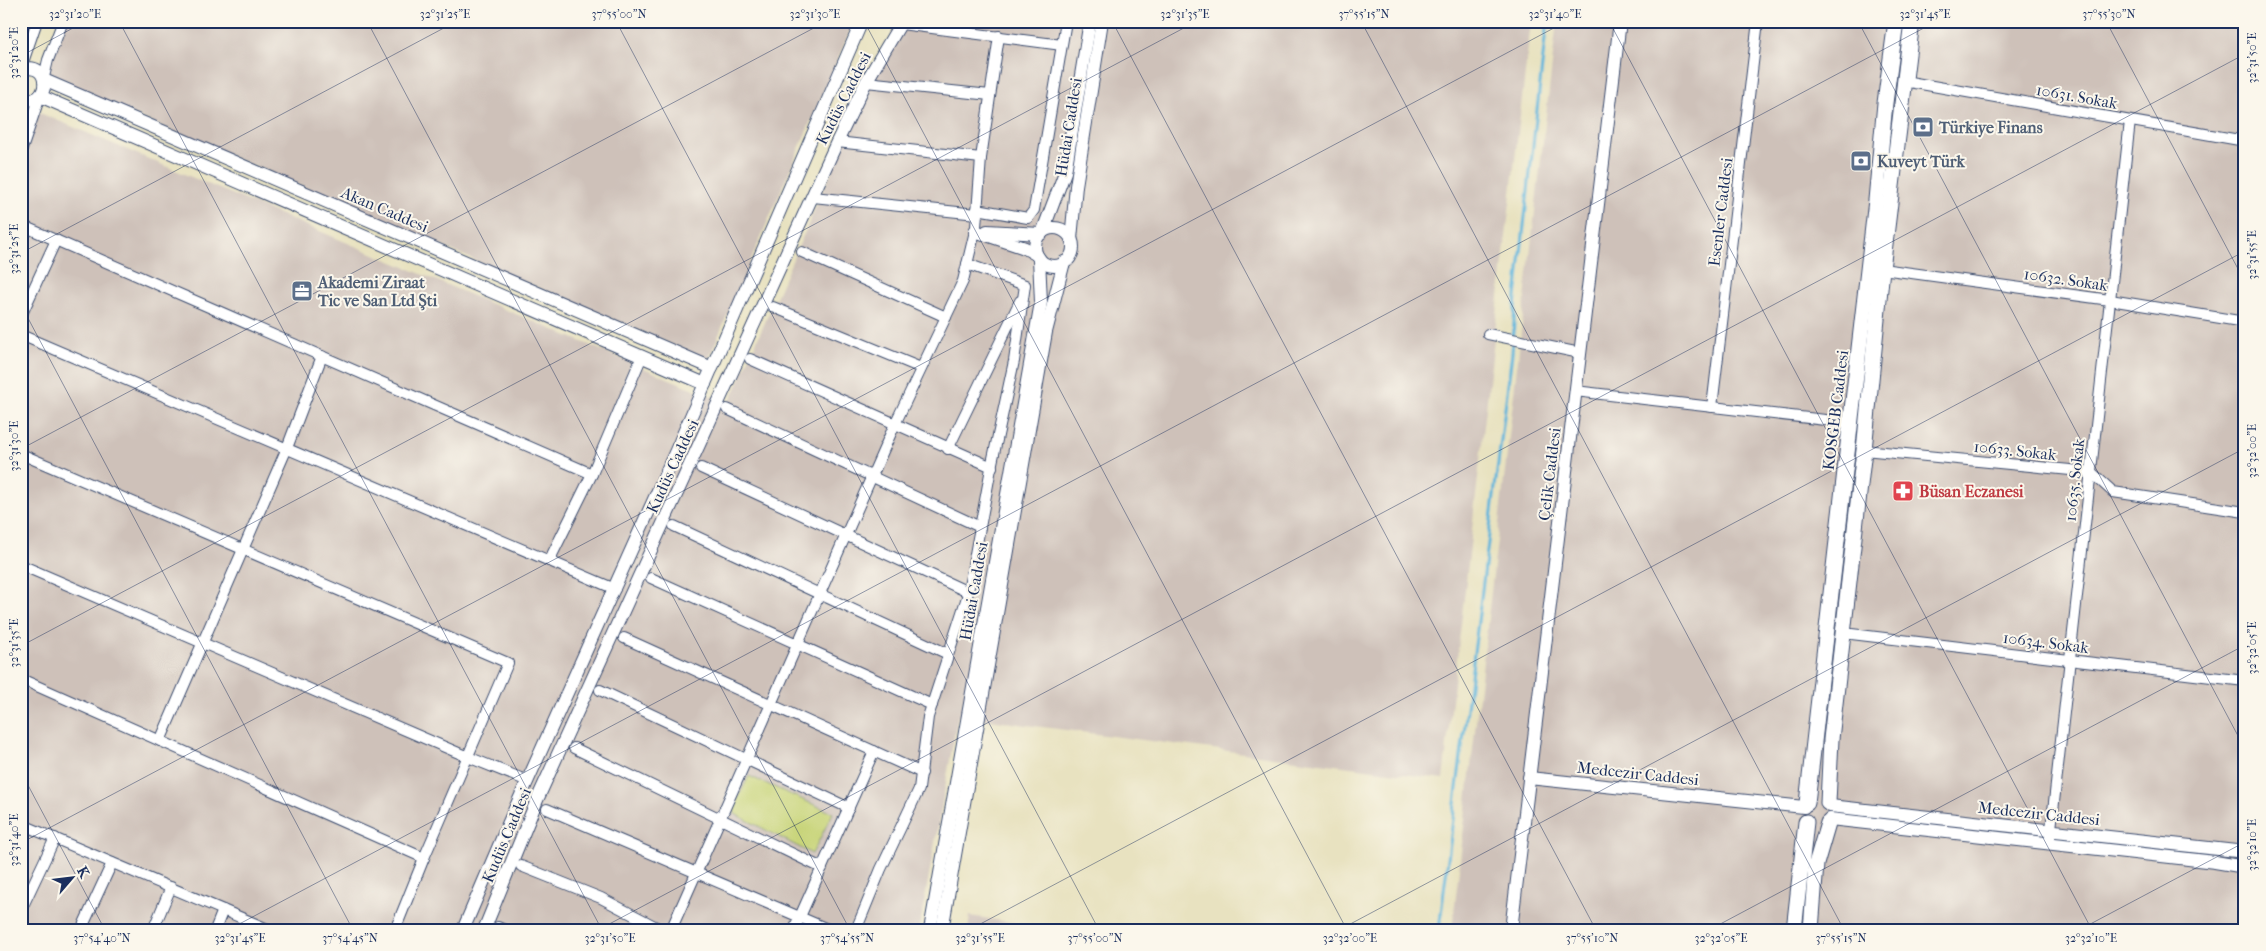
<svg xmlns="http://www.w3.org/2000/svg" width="2266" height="951" viewBox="0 0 2266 951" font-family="'IM FELL French Canon',serif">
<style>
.industrial{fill:#cec1b9}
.green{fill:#c6d374;stroke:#708169}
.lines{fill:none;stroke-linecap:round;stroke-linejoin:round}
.stream{stroke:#5fb5dc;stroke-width:3}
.minor-casing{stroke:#3a4a6d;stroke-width:12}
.tertiary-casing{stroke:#3a4a6d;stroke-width:14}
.secondary-casing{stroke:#3a4a6d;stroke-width:17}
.minor{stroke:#fff;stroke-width:10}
.tertiary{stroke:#fff;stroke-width:12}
.secondary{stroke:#fff;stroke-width:15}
.ticks{fill:none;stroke:#1b2f5e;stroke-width:1;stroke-opacity:0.45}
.labels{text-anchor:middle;stroke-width:4;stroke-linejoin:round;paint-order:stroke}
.street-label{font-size:16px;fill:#1b2f5e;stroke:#fbf7ec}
.service-label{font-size:16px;font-weight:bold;fill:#4e5e75;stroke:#fbf7ec;text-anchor:start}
.health-label{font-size:16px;font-weight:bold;fill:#be3a42;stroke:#fbf7ec;text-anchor:start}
.neatline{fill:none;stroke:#1b2f5e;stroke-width:2}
.ticks-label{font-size:12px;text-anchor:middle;fill:#1b2f5e}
</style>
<rect width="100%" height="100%" fill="#fbf7ec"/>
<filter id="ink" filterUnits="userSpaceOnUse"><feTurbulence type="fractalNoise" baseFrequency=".02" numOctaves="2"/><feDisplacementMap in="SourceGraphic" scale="10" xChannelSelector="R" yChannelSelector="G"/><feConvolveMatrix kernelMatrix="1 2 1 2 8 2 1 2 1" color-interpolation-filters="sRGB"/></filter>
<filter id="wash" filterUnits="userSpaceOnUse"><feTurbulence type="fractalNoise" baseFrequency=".0096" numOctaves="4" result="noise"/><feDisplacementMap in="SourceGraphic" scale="20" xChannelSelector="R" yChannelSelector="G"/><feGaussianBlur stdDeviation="1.12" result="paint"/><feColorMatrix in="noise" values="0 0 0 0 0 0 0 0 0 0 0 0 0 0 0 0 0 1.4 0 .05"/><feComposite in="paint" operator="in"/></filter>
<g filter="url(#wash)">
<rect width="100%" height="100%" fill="#e8e2c0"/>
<g class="industrial">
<path d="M67 21H854L708 360 51 79 48 70Z"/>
<path d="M904 21H1531L1443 779 958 716 919 930H21V105L729 404 878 66Z"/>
<path d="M1557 21H2245V930H1452Z"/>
<path d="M970 916 1062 930H968Z"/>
</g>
<path class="green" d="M749 776 833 813 812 854 735 814 733 808Z"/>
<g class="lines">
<path class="stream" d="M1439 930 1512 353 1515 306 1547 21"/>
</g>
</g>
<g filter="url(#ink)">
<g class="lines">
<g class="minor-casing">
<g id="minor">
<path d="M901 24 1062 45"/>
<path d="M21 68 37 21"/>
<path d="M44 77 48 60 63 21"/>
<path d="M1904 81 2245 141"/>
<path d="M866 82 990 95"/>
<path d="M21 102 25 132"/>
<path d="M837 142 981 158"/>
<path d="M21 152 40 96"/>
<path d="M813 197 977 214"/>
<path d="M977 209 1028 218 1034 210 1066 21"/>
<path d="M21 225 592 474"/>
<path d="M802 252 946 317"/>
<path d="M1882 269 2110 300 2245 322"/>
<path d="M773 307 921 368"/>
<path d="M21 316 56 240"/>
<path d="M1488 334 1580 353"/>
<path d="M21 335 615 589"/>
<path d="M750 359 992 467"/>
<path d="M1575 391 1851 423"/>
<path d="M1712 407 1758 21"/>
<path d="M727 409 980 527"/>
<path d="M948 449 1020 301"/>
<path d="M1864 450 2091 472 2113 492 2245 512"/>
<path d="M21 454 508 663 424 858"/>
<path d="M701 468 968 592"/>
<path d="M674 526 948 654"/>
<path d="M549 561 592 474 642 356"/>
<path d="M21 565 468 757 528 781"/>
<path d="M651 578 932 705"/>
<path d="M1843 633 2245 681"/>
<path d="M624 638 922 773"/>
<path d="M21 679 424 858 395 930"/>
<path d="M600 690 849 808"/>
<path d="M160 741 287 448 322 356"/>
<path d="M574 748 822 868"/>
<path d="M547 809 830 930"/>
<path d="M21 824 270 930"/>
<path d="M2050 838 2130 121"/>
<path d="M521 866 601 898 662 930"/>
<path d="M21 910 55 838"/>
<path d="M498 927 505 930"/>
<path d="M81 930 112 863"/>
<path d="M153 930 171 887"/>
<path d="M215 930 223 910"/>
<path d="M671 930 895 424 963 281 976 227 981 158 999 36"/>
<path d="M794 930 874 751"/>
<path d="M856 930 881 869 919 789 928 717 967 597 992 463 1014 361 1025 285 967 264"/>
</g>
</g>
<g class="tertiary-casing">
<g id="tertiary">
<path d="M21 70C53 58 51 111 21 97"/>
<path d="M44 80 712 368"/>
<path d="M40 96 705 384"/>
<circle cx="1054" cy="247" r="19"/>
<path d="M975 231 1025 248 1037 255"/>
<path d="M987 231 1040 234"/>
<path d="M1042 233 1065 172 1090 21"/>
<path d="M1071 239 1076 186 1102 21"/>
<path d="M1529 778 1804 807"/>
<path d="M1830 806 2245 852"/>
<path d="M1830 819 2215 862 2245 867"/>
<path d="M463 930 509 822 678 446 862 21"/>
<path d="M484 930 537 800 837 142 866 82 902 21"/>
<path d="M930 930 1041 302 1039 258"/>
<path d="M942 930 1046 332 1064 262"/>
<path d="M1511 930 1620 21"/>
</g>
</g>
<g class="secondary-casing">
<g id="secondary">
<path d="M1807 803 1876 200 1885 103 1896 21"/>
<path d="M1828 803 1831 739 1864 450 1882 269 1912 21"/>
<path d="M1794 930 1806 822"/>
<path d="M1811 930 1816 864 1828 823"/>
</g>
</g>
<use href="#minor" class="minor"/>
<use href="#tertiary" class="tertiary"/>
<use href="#secondary" class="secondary"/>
</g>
</g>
<path class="ticks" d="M119 21 602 930M367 21 850 930M616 21 1099 930M864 21 1347 930M1112 21 1596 930M1361 21 1844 930M1609 21 2092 930M1858 21 2245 749M2106 21 2245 282M21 56 86 21M21 253 457 21M21 305 353 930M21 449 827 21M21 646 1197 21M21 772 105 930M21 843 1567 21M228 930 1937 21M598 930 2245 54M969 930 2245 251M1339 930 2245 448M1709 930 2245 645M2079 930 2245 842"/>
<defs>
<g id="bank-square" transform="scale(1.125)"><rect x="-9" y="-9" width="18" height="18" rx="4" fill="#5c6f8a" stroke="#fbf7ec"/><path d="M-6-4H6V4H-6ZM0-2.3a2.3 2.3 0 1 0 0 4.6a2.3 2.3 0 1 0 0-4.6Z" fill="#fff"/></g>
<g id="office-square" transform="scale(1.125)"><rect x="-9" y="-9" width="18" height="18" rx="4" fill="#5c6f8a" stroke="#fbf7ec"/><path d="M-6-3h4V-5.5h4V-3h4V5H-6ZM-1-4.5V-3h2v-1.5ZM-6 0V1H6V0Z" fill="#fff"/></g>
<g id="pharmacy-square" transform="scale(1.125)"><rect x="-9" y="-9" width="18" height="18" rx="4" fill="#e0444e" stroke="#fbf7ec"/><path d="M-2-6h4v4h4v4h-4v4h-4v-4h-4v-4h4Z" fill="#fff"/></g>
</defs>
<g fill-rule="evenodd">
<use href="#bank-square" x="1923" y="127"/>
<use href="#bank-square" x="1861" y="161"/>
<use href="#office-square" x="302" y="291"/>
<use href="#pharmacy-square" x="1903" y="491"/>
</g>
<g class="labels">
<g class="street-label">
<text transform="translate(2077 96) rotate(10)" y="6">10631. Sokak</text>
<text transform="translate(843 98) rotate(-63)" y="6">Kudüs Caddesi</text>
<text transform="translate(1068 127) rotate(-81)" y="6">Hüdai Caddesi</text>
<text transform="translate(385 209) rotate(23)" y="6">Akan Caddesi</text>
<text transform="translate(1720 212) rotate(-83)" y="6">Esenler Caddesi</text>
<text transform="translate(2066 279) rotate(8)" y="6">10632. Sokak</text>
<text transform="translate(1835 410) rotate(-83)" y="6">KOSGEB Caddesi</text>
<text transform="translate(2015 450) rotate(6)" y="6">10633. Sokak</text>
<text transform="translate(672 466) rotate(-65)" y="6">Kudüs Caddesi</text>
<text transform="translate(1549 474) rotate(-83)" y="6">Çelik Caddesi</text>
<text transform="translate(2074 480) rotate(-84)" y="6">10635. Sokak</text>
<text transform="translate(973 591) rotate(-80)" y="6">Hüdai Caddesi</text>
<text transform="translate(2046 642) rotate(7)" y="6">10634. Sokak</text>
<text transform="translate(1638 773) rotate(6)" y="6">Medcezir Caddesi</text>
<text transform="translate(2039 813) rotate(6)" y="6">Medcezir Caddesi</text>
<text transform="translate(506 835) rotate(-67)" y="6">Kudüs Caddesi</text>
</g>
<g class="service-label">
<text x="1939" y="133">Türkiye Finans</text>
<text x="1877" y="167">Kuveyt Türk</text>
<text x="318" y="288">Akademi Ziraat<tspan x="318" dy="18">Tic ve San Ltd Şti</tspan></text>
</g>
<g class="health-label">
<text x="1919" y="497">Büsan Eczanesi</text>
</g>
</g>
<rect width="2266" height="951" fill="none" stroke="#fbf7ec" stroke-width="55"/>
<g transform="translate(72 878) rotate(62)" stroke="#fbf7ec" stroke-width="4" paint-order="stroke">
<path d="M0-4L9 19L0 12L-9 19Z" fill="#1b2f5e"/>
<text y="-8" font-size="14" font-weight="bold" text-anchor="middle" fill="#1b2f5e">K</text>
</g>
<rect x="28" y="28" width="2210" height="896" class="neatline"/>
<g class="ticks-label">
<text x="75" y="18">32°31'20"E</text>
<text x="445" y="18">32°31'25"E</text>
<text x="619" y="18">37°55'00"N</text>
<text x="815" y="18">32°31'30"E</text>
<text x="1185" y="18">32°31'35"E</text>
<text x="1364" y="18">37°55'15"N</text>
<text x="1555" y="18">32°31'40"E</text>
<text x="1925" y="18">32°31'45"E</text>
<text x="2109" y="18">37°55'30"N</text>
<text transform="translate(14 53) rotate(-90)" y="4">32°31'20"E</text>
<text transform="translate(2252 58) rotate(-90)" y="4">32°31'50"E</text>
<text transform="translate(14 249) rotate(-90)" y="4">32°31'25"E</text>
<text transform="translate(2252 255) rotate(-90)" y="4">32°31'55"E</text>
<text transform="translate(14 446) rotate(-90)" y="4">32°31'30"E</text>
<text transform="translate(2252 451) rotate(-90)" y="4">32°32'00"E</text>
<text transform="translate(14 643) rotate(-90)" y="4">32°31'35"E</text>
<text transform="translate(2252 648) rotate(-90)" y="4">32°32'05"E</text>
<text transform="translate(14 840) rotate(-90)" y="4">32°31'40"E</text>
<text transform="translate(2252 845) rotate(-90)" y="4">32°32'10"E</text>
<text x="102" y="942">37°54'40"N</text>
<text x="240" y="942">32°31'45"E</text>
<text x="350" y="942">37°54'45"N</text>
<text x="610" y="942">32°31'50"E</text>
<text x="847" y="942">37°54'55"N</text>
<text x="980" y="942">32°31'55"E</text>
<text x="1095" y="942">37°55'00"N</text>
<text x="1350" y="942">32°32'00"E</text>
<text x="1592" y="942">37°55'10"N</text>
<text x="1721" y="942">32°32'05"E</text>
<text x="1841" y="942">37°55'15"N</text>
<text x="2091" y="942">32°32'10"E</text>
</g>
</svg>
